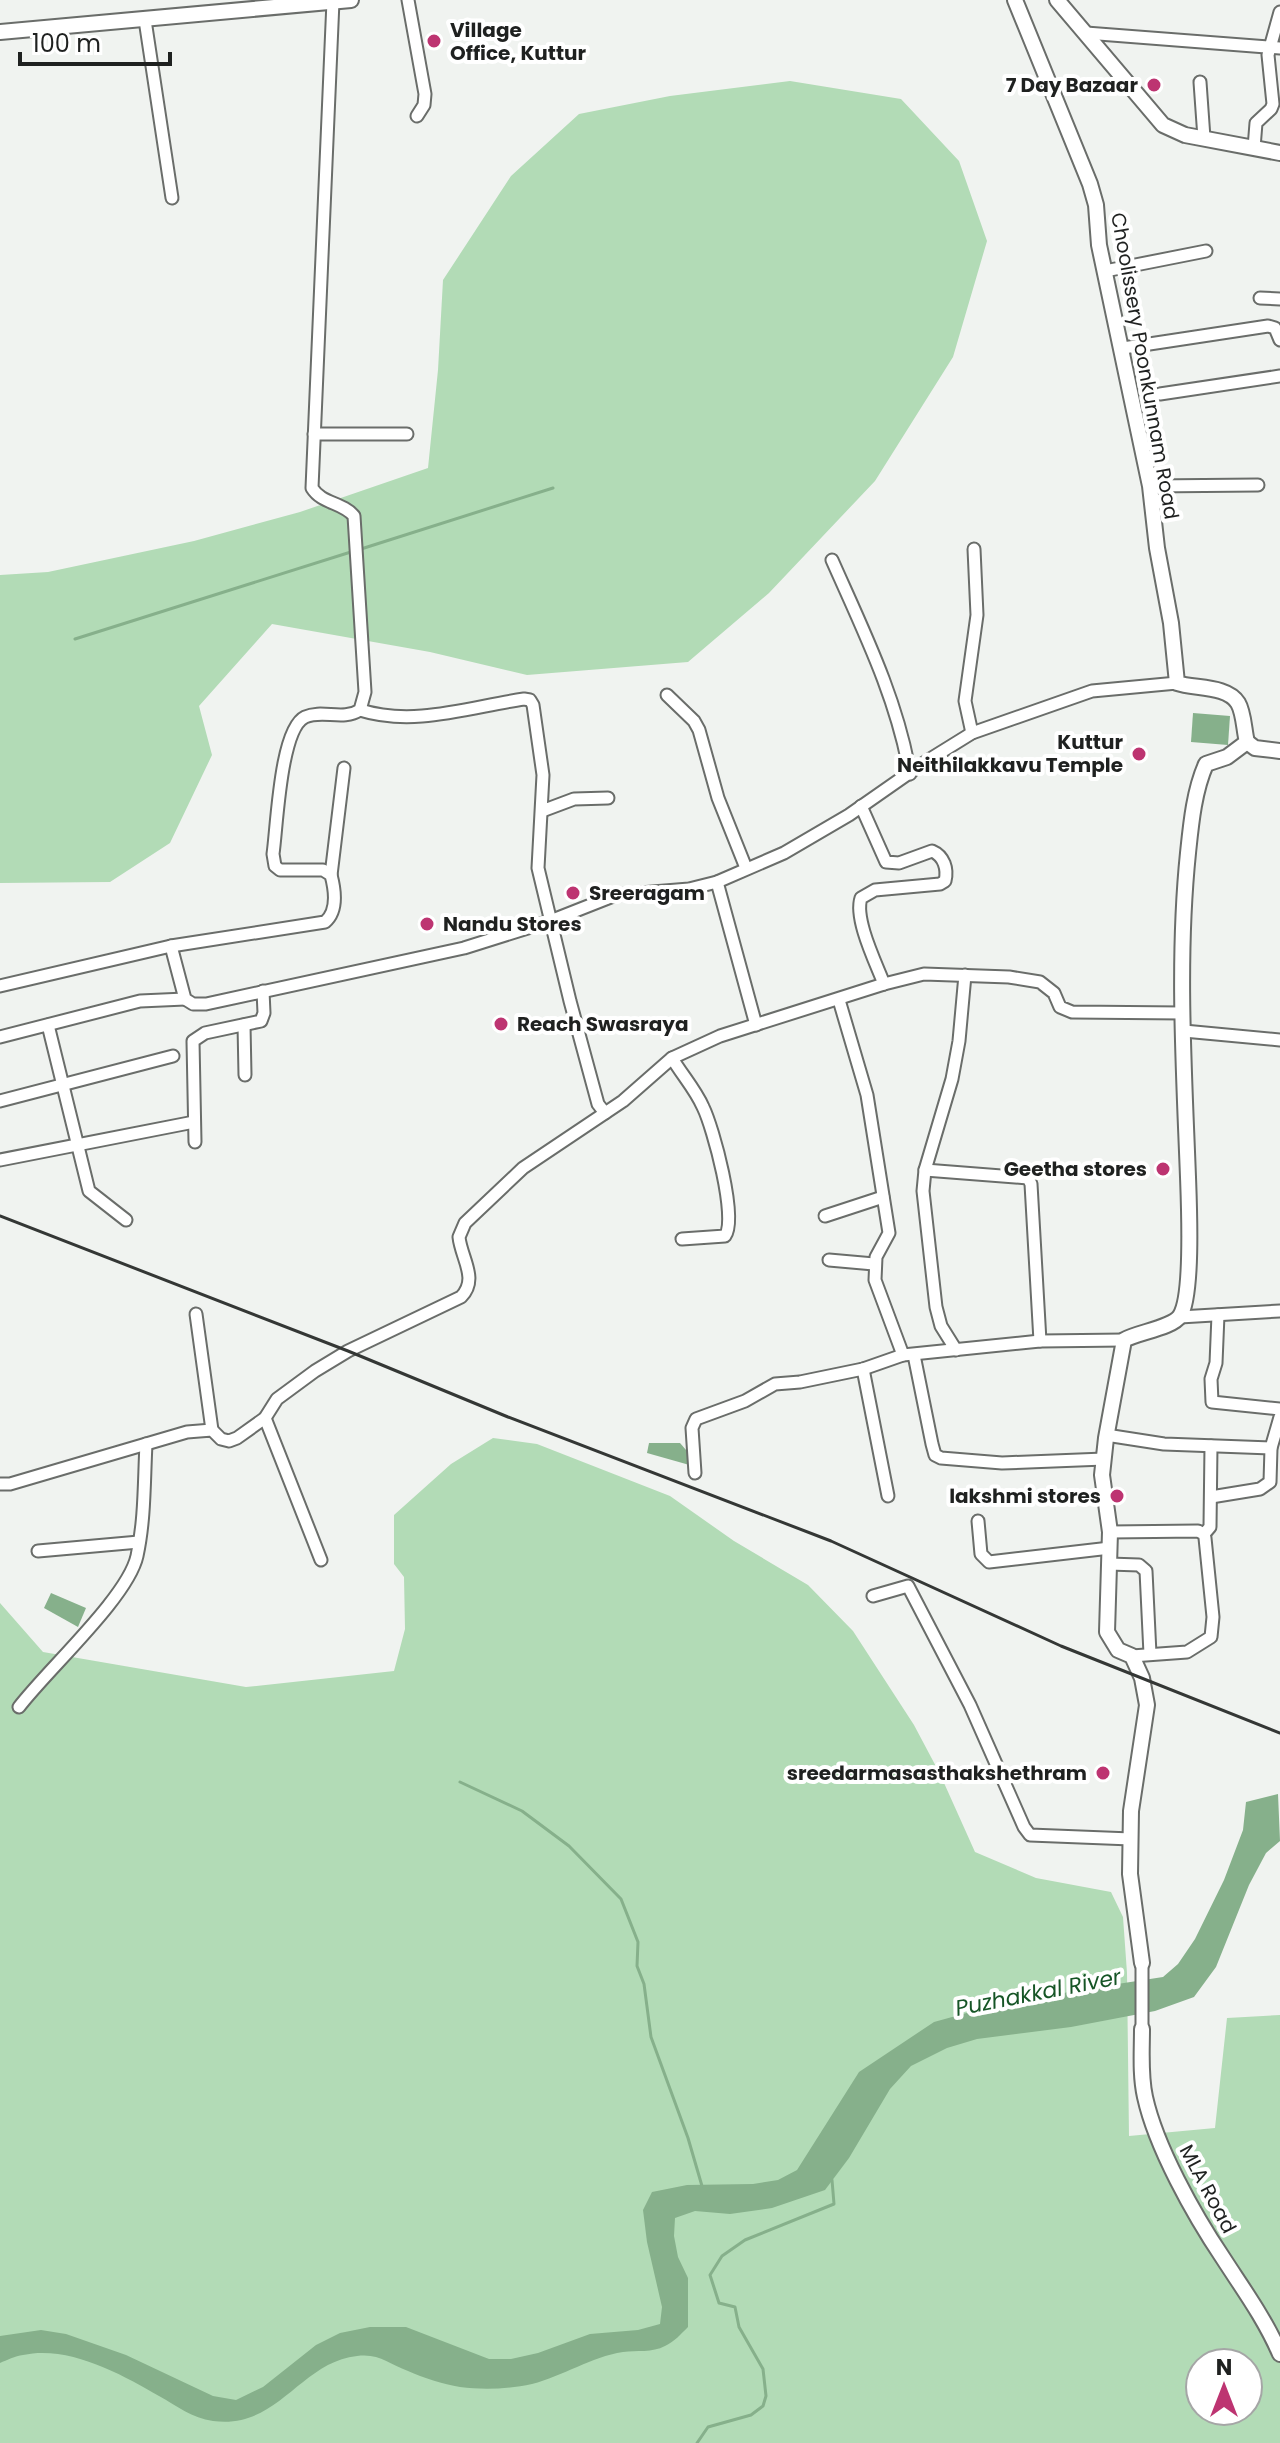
<svg xmlns="http://www.w3.org/2000/svg" width="1280" height="2443" viewBox="0 0 1280 2443" font-family="Poppins,sans-serif">
<style>
.green{fill:#b2dbb6;fill-rule:evenodd}
.water{fill:#86b08b}
.lines{fill:none;stroke-linecap:round;stroke-linejoin:round}
.stream{stroke:#86b08b;stroke-width:3}
.street-casing{stroke:#6a6d6a;stroke-width:15}
.secondary-casing{stroke:#6a6d6a;stroke-width:18}
.street{stroke:#fff;stroke-width:11}
.secondary{stroke:#fff;stroke-width:14}
.rail{stroke:#343735;stroke-width:3}
.poi-dot{fill:#bd3471;stroke:#fff;stroke-width:3}
.labels{text-anchor:middle;stroke-width:8;stroke-linejoin:round;paint-order:stroke}
.poi-label{font-size:20px;font-weight:bold;fill:#1f2120;stroke:#fff;text-anchor:end}
.street-label{font-size:20px;fill:#1f2120;stroke:#fff}
.water-label{font-size:22px;font-style:italic;fill:#165526;stroke:#fff}
</style>
<rect width="100%" height="100%" fill="#f0f3f0"/>
<g class="green">
<path d="M790 81 901 99 959 161 987 241 953 357 875 481 769 593 688 662 527 675 430 652 272 624 199 706 212 755 170 843 110 882 0 883V575L48 572 194 541 300 512 428 468 438 370 443 280 511 176 579 114 670 96Z"/>
<path d="M493 1438 537 1444 670 1496 734 1541 808 1585 853 1631 914 1725 940 1774 975 1852 1036 1878 1111 1892 1123 1917 1127 1973 1129 2136 1215 2128 1227 2018 1280 2015V2443H0V1603L43 1652 246 1687 394 1671 405 1629 404 1577 394 1564V1515L451 1464ZM1200 2363H1248V2411H1200Z"/>
</g>
<g class="water">
<path d="M1193 713 1230 716 1228 745 1191 742Z"/>
<path d="M649 1443H680L693 1458V1466L647 1453Z"/>
<path d="M51 1593 86 1608 78 1627 44 1608Z"/>
<path d="M1278 1794 1280 1841 1266 1853 1249 1885 1216 1967 1194 1997 1155 2011 1071 2027 977 2039 947 2048 911 2066 890 2089 849 2158 825 2190 772 2208 730 2214 695 2211 675 2218 674 2236 678 2257 688 2278V2327C681 2334 674 2342 665 2346 652 2353 637 2350 623 2352 591 2357 563 2376 532 2384 509 2389 483 2390 460 2387 443 2384 423 2378 408 2371 389 2364 379 2353 357 2356 300 2362 278 2430 213 2421 192 2418 177 2406 159 2396 121 2374 69 2345 23 2355 15 2356 7 2360 0 2363V2336L41 2330 66 2334 126 2355 213 2396 236 2400 263 2387 316 2345 340 2333 370 2327H406L489 2359H511L538 2353 590 2334 638 2330 660 2324 662 2307 647 2242 643 2210 652 2192 687 2185 753 2184 778 2180 797 2170 859 2072 934 2022 992 2006 1021 2004 1072 1991 1163 1977 1178 1964 1195 1939 1224 1880 1243 1830 1246 1802Z"/>
</g>
<g class="lines">
<g class="stream">
<path d="M361 549 553 488"/>
<path d="M75 639 354 551"/>
<path d="M460 1782 522 1811 569 1846 621 1899 638 1942 637 1966 644 1984 651 2037 688 2138 702 2186"/>
<path d="M697 2443 708 2427 751 2415 763 2406 766 2396 763 2369 739 2327 735 2307 719 2303 710 2275 722 2256 745 2240 834 2204 832 2180"/>
</g>
<g class="street-casing">
<g id="street">
<path d="M408 0 425 94 424 105 417 116"/>
<path d="M145 20 172 198"/>
<path d="M1086 33 1280 48"/>
<path d="M1200 82 1204 138"/>
<path d="M1254 148 1256 123 1271 109 1273 104 1268 55 1280 12"/>
<path d="M1105 271 1206 251"/>
<path d="M1260 298 1280 299"/>
<path d="M1123 348 1268 326 1275 328 1280 340"/>
<path d="M1160 394 1280 376"/>
<path d="M314 434H407"/>
<path d="M1150 486 1258 485"/>
<path d="M832 560C863 630 897 698 910 774"/>
<path d="M667 695 694 721 699 730 718 798 746 868"/>
<path d="M360 710C414 727 470 707 524 699L530 700 533 705 543 775 538 868 570 1001 598 1104 605 1113"/>
<path d="M972 733 965 701 977 615 974 549"/>
<path d="M861 806 886 862 899 863 932 851C944 856 948 869 945 881L940 884 875 890 861 898C854 919 876 963 884 984"/>
<path d="M542 811 574 799 608 798"/>
<path d="M331 875 344 768"/>
<path d="M717 882 756 1025"/>
<path d="M171 946 325 922C338 911 335 890 331 875L323 870H280L275 866 273 854C277 827 280 729 305 717 322 709 343 721 360 710L365 692 354 516C342 502 322 504 312 488L333 1"/>
<path d="M0 986 171 946 185 999 193 1004H206L464 948 550 921 616 895 689 889 717 882 784 853 849 815 922 764 972 733 1092 691 1177 683"/>
<path d="M839 1000 867 1095 889 1233 876 1257 875 1280 903 1355"/>
<path d="M48 1025 89 1191 126 1220"/>
<path d="M244 1025 245 1075"/>
<path d="M1184 1031 1280 1040"/>
<path d="M0 1037 140 1001 185 999"/>
<path d="M672 1058C682 1075 695 1089 703 1107 713 1127 738 1219 725 1236L682 1239"/>
<path d="M0 1101 173 1056"/>
<path d="M195 1142 193 1041 205 1033 261 1021 264 1013 263 991"/>
<path d="M0 1160 194 1122"/>
<path d="M925 1170 1028 1178 1031 1184 1040 1341"/>
<path d="M825 1216 883 1197"/>
<path d="M829 1260 874 1264"/>
<path d="M196 1314 212 1430"/>
<path d="M1218 1315 1216 1363 1211 1379 1212 1402 1280 1409"/>
<path d="M1180 1317 1280 1311"/>
<path d="M956 1350 941 1326 936 1307 923 1191 925 1170 952 1079 959 1041 965 975"/>
<path d="M914 1355 932 1444 935 1455 941 1458 1002 1463 1104 1459"/>
<path d="M863 1369 888 1496"/>
<path d="M265 1418 321 1560"/>
<path d="M1106 1435 1164 1444 1271 1448"/>
<path d="M695 1473 692 1428 696 1419 745 1401 775 1384 800 1382 863 1369 903 1355 1040 1341 1124 1340"/>
<path d="M0 1484H10L187 1432 212 1430 221 1439 229 1441 237 1438 265 1418 277 1399 315 1371 348 1351 461 1297C479 1279 461 1258 459 1237L465 1223 523 1168 623 1101 672 1058 720 1036 884 984 924 974 1009 977 1040 982 1054 993 1060 1007 1072 1012 1183 1013"/>
<path d="M1211 1497 1260 1489 1270 1482 1271 1448 1280 1417"/>
<path d="M978 1521 981 1554 989 1562 1110 1548"/>
<path d="M1110 1532 1198 1531 1204 1534 1205 1538 1213 1617 1211 1637 1187 1652 1132 1656"/>
<path d="M1204 1534 1210 1527 1211 1446"/>
<path d="M38 1551 139 1542"/>
<path d="M1109 1564 1139 1565 1146 1571 1150 1654"/>
<path d="M873 1596 908 1586 970 1705 1024 1827 1030 1835 1131 1839"/>
<path d="M19 1707C48 1669 128 1597 137 1556 145 1519 144 1481 146 1444"/>
<path d="M1142 2029V1963"/>
</g>
</g>
<g class="secondary-casing">
<g id="secondary">
<path d="M1015 0 1090 184 1096 205 1099 245 1150 486 1157 548 1171 623 1177 683C1194 689 1227 685 1238 703 1244 713 1244 731 1247 742L1227 757 1206 764C1194 791 1191 824 1188 853 1177 960 1184 1070 1188 1177 1189 1204 1193 1296 1180 1316 1172 1328 1138 1332 1124 1340L1106 1438 1102 1475 1110 1532 1107 1632 1118 1650 1132 1656 1142 1678 1147 1705 1131 1811 1130 1874 1142 1963"/>
<path d="M1057 0 1163 125 1185 135 1280 153"/>
<path d="M0 32 351 0"/>
<path d="M1247 742 1255 748 1280 751"/>
<path d="M1142 2029C1142 2051 1140 2075 1145 2097 1156 2147 1194 2215 1223 2258 1243 2289 1265 2319 1280 2354"/>
</g>
</g>
<use href="#street" class="street"/>
<use href="#secondary" class="secondary"/>
<path class="rail" d="M0 1216 348 1351 508 1417 831 1541 1061 1646 1280 1733"/>
</g>
<g class="poi-dot">
<circle cx="434" cy="41" r="8"/>
<circle cx="1154" cy="85" r="8"/>
<circle cx="1139" cy="754" r="8"/>
<circle cx="573" cy="893" r="8"/>
<circle cx="427" cy="924" r="8"/>
<circle cx="501" cy="1024" r="8"/>
<circle cx="1163" cy="1169" r="8"/>
<circle cx="1117" cy="1496" r="8"/>
<circle cx="1103" cy="1773" r="8"/>
</g>
<g class="labels">
<g class="poi-label">
<text x="450" y="37" text-anchor="start">Village<tspan x="450" dy="23">Office, Kuttur</tspan></text>
<text x="1138" y="92">7 Day Bazaar</text>
<text x="1123" y="749">Kuttur<tspan x="1123" dy="23">Neithilakkavu Temple</tspan></text>
<text x="589" y="900" text-anchor="start">Sreeragam</text>
<text x="443" y="931" text-anchor="start">Nandu Stores</text>
<text x="517" y="1031" text-anchor="start">Reach Swasraya</text>
<text x="1147" y="1176">Geetha stores</text>
<text x="1101" y="1503">lakshmi stores</text>
<text x="1087" y="1780">sreedarmasasthakshethram</text>
</g>
<g class="street-label">
<text transform="translate(1145 366) rotate(80)" y="7">Choolissery Poonkunnam Road</text>
<text transform="translate(1208 2189) rotate(62)" y="7">MLA Road</text>
</g>
<g class="water-label">
<text transform="translate(1038 1992) rotate(-11)" y="8">Puzhakkal River</text>
</g>
</g>
<g transform="translate(1224 2387)"><circle r="38" fill="#ffffff" stroke="#a5a6a6" stroke-width="2"/>
<path d="M0-6L14 30L0 20L-14 30Z" fill="#bd3471"/>
<text y="-12" font-size="22" font-weight="bold" text-anchor="middle" fill="#1f2120">N</text>
</g>
<path d="M20 52v12h150v-12" fill="none" stroke="#1f2120" stroke-width="4"/>
<text x="32" y="52" font-size="24" fill="#1f2120" stroke="#ffffff" stroke-width="6" paint-order="stroke">100 m</text>
</svg>
